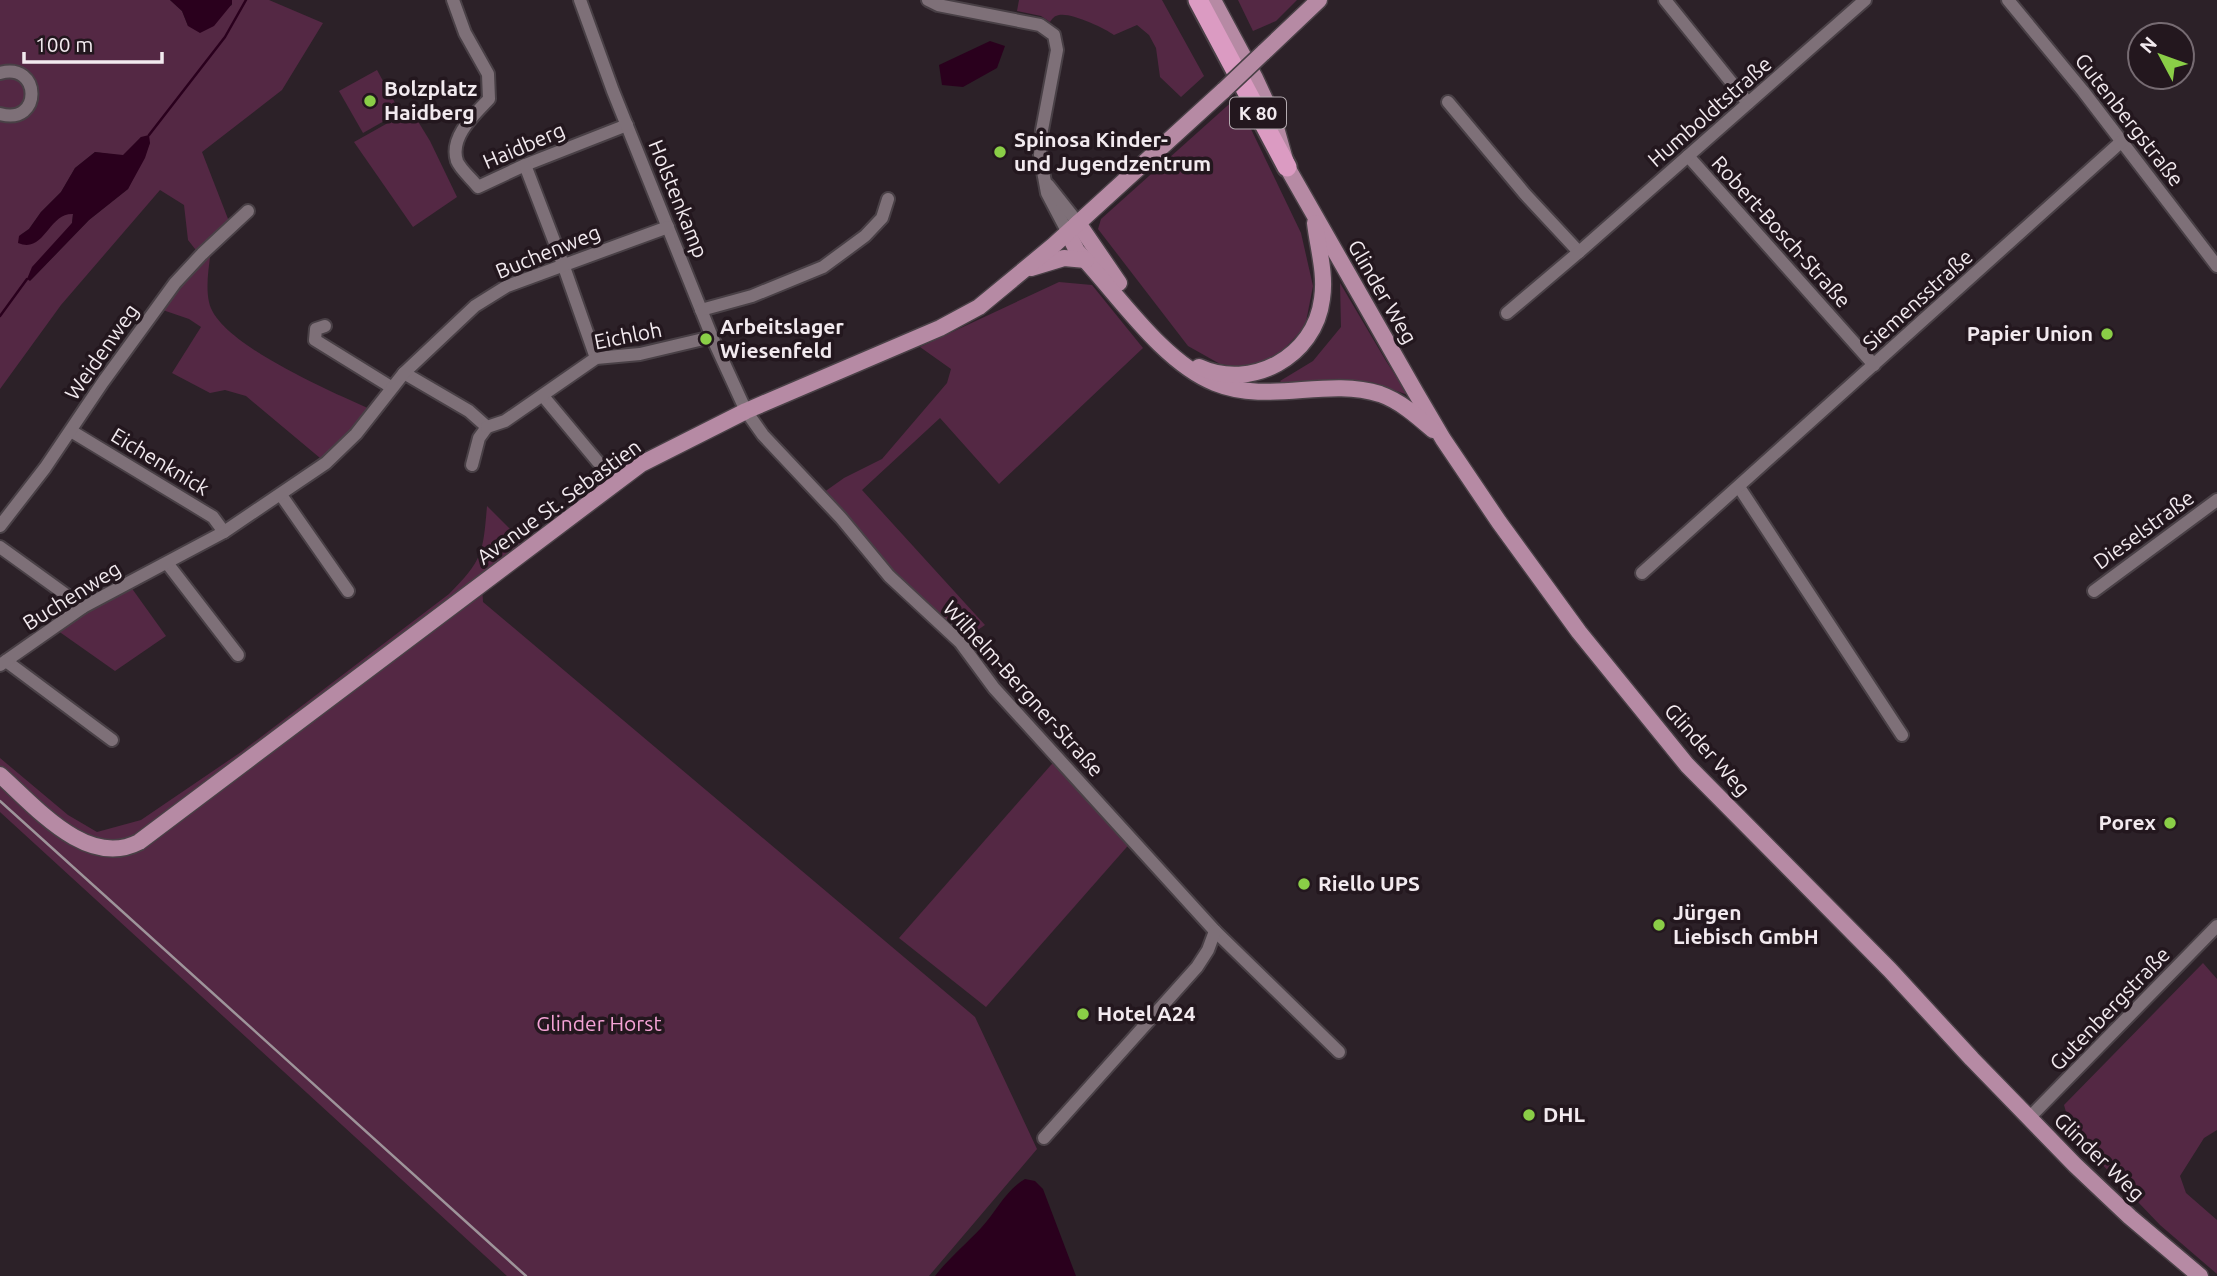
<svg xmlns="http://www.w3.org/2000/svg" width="2217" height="1276" viewBox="0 0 2217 1276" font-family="Ubuntu,sans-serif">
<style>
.green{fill:#542844;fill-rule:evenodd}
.water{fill:#2a001d}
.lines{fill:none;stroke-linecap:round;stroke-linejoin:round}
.stream{stroke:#2a001d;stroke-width:2.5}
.minor-casing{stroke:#494046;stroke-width:16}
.major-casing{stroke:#494046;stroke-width:19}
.highway-casing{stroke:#494046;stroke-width:23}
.minor{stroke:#7e7078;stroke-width:12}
.major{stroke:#b68aa4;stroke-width:16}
.highway{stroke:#db9bc2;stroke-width:19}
.rail{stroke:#9e949a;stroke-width:2.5}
.major-bridge-casing{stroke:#494046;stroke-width:19;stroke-linecap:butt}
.major-bridge{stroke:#b68aa4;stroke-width:16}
.poi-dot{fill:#8ace47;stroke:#23171e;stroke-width:2.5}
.labels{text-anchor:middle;stroke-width:7;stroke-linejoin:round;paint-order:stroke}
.shield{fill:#23171e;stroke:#b4abb0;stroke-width:2}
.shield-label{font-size:19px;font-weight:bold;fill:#f2eaef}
.poi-label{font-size:21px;font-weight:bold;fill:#f2eaef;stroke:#23171e;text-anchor:start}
.street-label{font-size:21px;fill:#f2eaef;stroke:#23171e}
.park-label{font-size:21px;fill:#f5a3d6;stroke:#23171e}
</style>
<rect width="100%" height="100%" fill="#2c2128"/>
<g class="green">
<path d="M0 0H170L182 11 188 26 232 5V0H269L323 23 282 90 202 152 230 224 212 242C210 260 205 284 209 302 217 344 337 394 374 411L326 463 246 396 225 390 210 393 172 373 201 327 189 319 154 307 199 254 188 240 184 205 160 190 61 305 0 389ZM141 137 150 143 128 189 89 220 30 281 72 223 73 214H66L19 236 29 229 41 212 61 192 75 168 95 152 123 156Z"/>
<path d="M1019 0H1162L1204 76 1181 97 1160 77 1156 48 1149 35 1137 25 1114 35C1105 28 1070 12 1059 15 1054 16 1053 18 1050 22L1041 16 1017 11Z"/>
<path d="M1238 0H1297L1276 21 1253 31Z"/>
<path d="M377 70 400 112 363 133 339 91Z"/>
<path d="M1236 98 1301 233 1313 286 1305 327 1280 353 1252 369 1220 364 1188 346 1098 229 1101 219Z"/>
<path d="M411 110 430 141 457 197 413 227 354 142Z"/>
<path d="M1059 282 1092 285 1143 348 999 484 940 418 862 490 985 625 960 642 820 495 844 478 882 459 947 383 951 369 920 347Z"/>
<path d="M1340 283 1386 361 1408 395 1371 382 1283 384 1280 381 1313 361 1341 327Z"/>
<path d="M487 506 529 548 482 585 483 602 975 1017 1037 1149 929 1276H507L0 812V758L68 815 97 832 141 820 241 752 449 594C483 560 483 553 487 506Z"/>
<path d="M128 583 166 636 115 671 54 628Z"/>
<path d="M1058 757 1133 840 986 1007 899 938Z"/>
<path d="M2203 963 2217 979V1130L2204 1138 2180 1176 2186 1193 2217 1220V1274L2160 1225 2072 1133 2064 1105Z"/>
</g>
<g class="water">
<path d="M170 0H232V4L214 26 200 33 188 26 182 11Z"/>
<path d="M990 41 1005 46 997 68 963 87 942 85 939 65Z"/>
<path d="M149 135 150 143 145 158 128 189 89 220 30 281 27 279 32 267 72 223 73 214C48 213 45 254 18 243L19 236 29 229 41 212 61 192 75 168 95 152 123 155 141 137Z"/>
<path d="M1025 1179 1035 1181 1043 1189 1076 1276H935C949 1258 966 1244 981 1228 997 1211 1005 1191 1025 1179Z"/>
</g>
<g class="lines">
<g class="stream">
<path d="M149 135 225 37 246 0"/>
<path d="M0 316 27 279"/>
</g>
<g class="minor-casing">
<g id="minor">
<path d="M453 0 465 33 488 74 489 99C475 114 449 137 457 161 460 169 472 179 478 187L525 165 627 125"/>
<path d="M580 0 613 91 712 337 746 411 763 435 841 518 889 576 960 642 994 688 1215 931 1339 1052"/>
<path d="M928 0 938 5 1040 25 1054 35 1057 50 1042 130 1040 155 1047 193 1068 233"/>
<path d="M1665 0 1748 103"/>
<path d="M2008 0 2083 91 2217 266"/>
<path d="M0 73C41 61 43 126 0 114"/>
<path d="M1448 102 1525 194 1579 252"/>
<path d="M1688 156 1874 365"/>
<path d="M525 165 563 264 596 358"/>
<path d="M1048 185 1078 223"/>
<path d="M701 310 752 296 823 267 865 236 882 218 888 199"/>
<path d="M1507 313 1579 252 1865 0"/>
<path d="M325 326 316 329 315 340 391 387"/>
<path d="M404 373 469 411 487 427 479 438 472 465"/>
<path d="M543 396 598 462"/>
<path d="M487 427 505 421 596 358 640 354 712 337"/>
<path d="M71 431 213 517 224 532"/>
<path d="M1739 487 1902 735"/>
<path d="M281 495 348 591"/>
<path d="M0 526 45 468 103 382 175 283 202 254 248 211"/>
<path d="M0 547 83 607"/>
<path d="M167 563 238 655"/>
<path d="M1642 573 2122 141"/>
<path d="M2094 591 2217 500"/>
<path d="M6 661 112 740"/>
<path d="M0 665 83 607 224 532 326 463 356 434 404 373 475 306 507 286 668 227"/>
<path d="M2029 1118 2217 926"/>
<path d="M1044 1138 1197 967 1208 950 1215 931"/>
</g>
</g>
<g class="major-casing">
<g id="major">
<path d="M1213 0 1255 78 1273 117 1287 167 1416 393 1443 439 1499 522 1579 632 1687 765 1890 970 1972 1059 2075 1165 2130 1217 2200 1276"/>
<path d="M1263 53 1319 0"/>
<path d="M1078 223 1119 283"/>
<path d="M1068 233 1077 251C1117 293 1162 362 1215 383 1269 405 1326 377 1380 394 1400 401 1417 416 1433 430"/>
<path d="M1031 268 1064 258 1086 260"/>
<path d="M1199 367C1251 391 1315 357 1322 299 1326 274 1318 248 1315 223"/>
<path d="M0 775C35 806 87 869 139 842L641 464 746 411 940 328 979 307 1054 245 1224 90"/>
</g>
</g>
<g class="highway-casing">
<path id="highway" d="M1198 0 1287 167"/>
</g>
<use href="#minor" class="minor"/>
<use href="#major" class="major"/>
<use href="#highway" class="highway"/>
<path class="rail" d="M0 801 526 1276"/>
<g class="major-bridge-casing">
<path id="major-bridge" d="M1224 90 1263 53"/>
</g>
<use href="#major-bridge" class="major-bridge"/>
</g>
<g class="poi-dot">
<circle cx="370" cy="101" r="7"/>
<circle cx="1000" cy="152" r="7"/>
<circle cx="2107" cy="334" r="7"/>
<circle cx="706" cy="339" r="7"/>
<circle cx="2170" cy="823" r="7"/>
<circle cx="1304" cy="884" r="7"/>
<circle cx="1659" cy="925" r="7"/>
<circle cx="1083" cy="1014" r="7"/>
<circle cx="1529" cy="1115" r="7"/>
</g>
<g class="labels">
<rect class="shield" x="1230" y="97.5" width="56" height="31" rx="5"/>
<g class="shield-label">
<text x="1258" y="120">K 80</text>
</g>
<g class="poi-label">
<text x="384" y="96">Bolzplatz<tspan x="384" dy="24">Haidberg</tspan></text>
<text x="1014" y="147">Spinosa Kinder-<tspan x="1014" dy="24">und Jugendzentrum</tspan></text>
<text x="720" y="334">Arbeitslager<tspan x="720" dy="24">Wiesenfeld</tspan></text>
<text x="2093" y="341" text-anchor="end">Papier Union</text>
<text x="2156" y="830" text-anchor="end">Porex</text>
<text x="1318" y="891">Riello UPS</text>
<text x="1673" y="920">Jürgen<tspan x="1673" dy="24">Liebisch GmbH</tspan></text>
<text x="1097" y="1021">Hotel A24</text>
<text x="1543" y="1122">DHL</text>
</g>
<g class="street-label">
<text transform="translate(1710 112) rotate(-41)" y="7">Humboldtstraße</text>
<text transform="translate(2129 120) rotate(52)" y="7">Gutenbergstraße</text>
<text transform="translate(524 146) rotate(-23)" y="7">Haidberg</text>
<text transform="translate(678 199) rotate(68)" y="7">Holstenkamp</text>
<text transform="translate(1781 232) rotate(48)" y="7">Robert-Bosch-Straße</text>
<text transform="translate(548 252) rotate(-22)" y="7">Buchenweg</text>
<text transform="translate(1382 292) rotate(60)" y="7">Glinder Weg</text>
<text transform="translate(1918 300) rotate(-42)" y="7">Siemensstraße</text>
<text transform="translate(628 336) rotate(-11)" y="7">Eichloh</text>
<text transform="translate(102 352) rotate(-55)" y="7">Weidenweg</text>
<text transform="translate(160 462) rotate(31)" y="7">Eichenknick</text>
<text transform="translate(559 502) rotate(-36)" y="7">Avenue St. Sebastien</text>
<text transform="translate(2144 530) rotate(-36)" y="7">Dieselstraße</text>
<text transform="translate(72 596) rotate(-32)" y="7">Buchenweg</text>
<text transform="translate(1023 689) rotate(48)" y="7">Wilhelm-Bergner-Straße</text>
<text transform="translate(1707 750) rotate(48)" y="7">Glinder Weg</text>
<text transform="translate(2110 1009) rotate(-46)" y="7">Gutenbergstraße</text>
<text transform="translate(2099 1157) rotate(44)" y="7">Glinder Weg</text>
</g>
<g class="park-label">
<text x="599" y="1031">Glinder Horst</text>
</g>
</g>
<g transform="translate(2161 56) rotate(311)"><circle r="33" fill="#23171e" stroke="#766b72" stroke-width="2"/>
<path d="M0-5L12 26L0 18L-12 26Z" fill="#8ace47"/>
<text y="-10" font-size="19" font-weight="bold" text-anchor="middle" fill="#f2eaef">N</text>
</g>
<path d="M24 52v10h138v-10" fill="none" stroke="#f2eaef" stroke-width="3.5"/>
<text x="35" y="52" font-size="21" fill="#f2eaef" stroke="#23171e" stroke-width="5" paint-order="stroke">100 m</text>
</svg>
